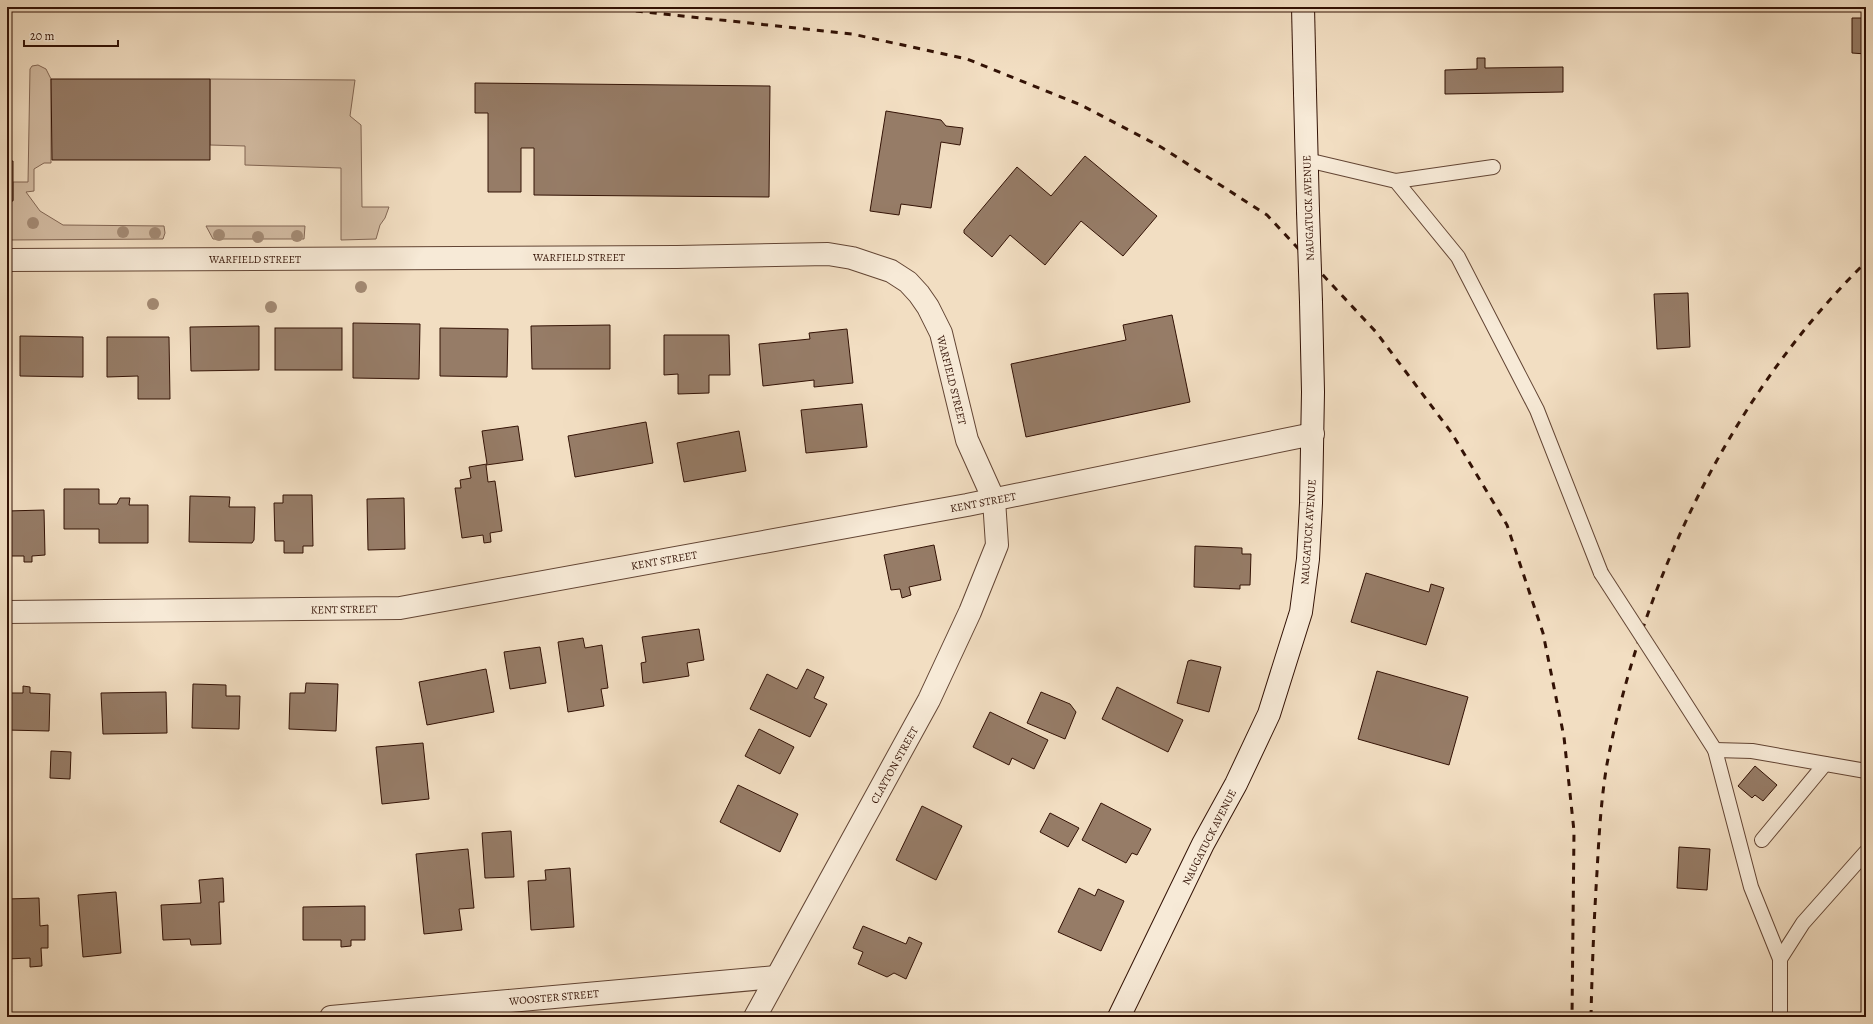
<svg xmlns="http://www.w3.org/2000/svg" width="1873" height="1024" viewBox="0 0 1873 1024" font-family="Alegreya,serif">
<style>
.green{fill:#d2bba2;stroke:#826654}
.building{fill:#967c67;stroke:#331205}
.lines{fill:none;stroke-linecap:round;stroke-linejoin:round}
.service-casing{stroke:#634534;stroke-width:16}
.minor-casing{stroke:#634534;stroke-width:24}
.secondary-casing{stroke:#331205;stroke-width:24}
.service{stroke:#f7ead7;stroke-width:14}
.minor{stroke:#f7ead7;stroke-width:22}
.secondary{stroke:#f7ead7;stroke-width:22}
.rail{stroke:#331205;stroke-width:3;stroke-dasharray:7 7;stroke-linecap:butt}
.service-bridge-casing{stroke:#634534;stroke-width:16;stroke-linecap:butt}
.secondary-bridge-casing{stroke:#331205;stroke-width:24;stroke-linecap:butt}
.service-bridge{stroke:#f7ead7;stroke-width:14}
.secondary-bridge{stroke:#f7ead7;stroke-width:22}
.tree{fill:#a38a74}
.labels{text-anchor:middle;stroke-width:3;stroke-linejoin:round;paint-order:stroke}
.street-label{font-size:11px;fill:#331205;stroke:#f7ead7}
</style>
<rect width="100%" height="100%" fill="#f2dec2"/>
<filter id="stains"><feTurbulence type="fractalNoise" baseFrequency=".005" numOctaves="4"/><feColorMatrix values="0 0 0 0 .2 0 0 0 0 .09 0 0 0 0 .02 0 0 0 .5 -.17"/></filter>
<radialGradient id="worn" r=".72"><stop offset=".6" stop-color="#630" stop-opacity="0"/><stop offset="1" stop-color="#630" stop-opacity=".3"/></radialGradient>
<g class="green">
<path d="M38 65 46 69 51 79V163H44L34 169V191L26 192 40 211 63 225 164 226 165 233 163 239 7 240V211L10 210V201L13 200V182H28L30 69 32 66Z"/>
<path d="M210 79 355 80 350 116 361 125 362 207H389L385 218 380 225 376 239 341 240V168L245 165V146L210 145Z"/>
<path d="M206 226H305L304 239H213Z"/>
</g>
<g class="building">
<path d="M1852 18H1866V54L1852 53Z"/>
<path d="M1477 58H1485V68L1563 67V92L1445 94V70L1477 69Z"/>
<path d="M51 79H210V160H52Z"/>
<path d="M475 83 770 86 769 197 534 195V148H521V192H488V113H475Z"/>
<path d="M886 111 941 120 946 126 963 128 960 145 941 142 931 208 901 204 899 215 870 211Z"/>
<path d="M1085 156 1157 216 1123 256 1081 221 1045 265 1010 235 992 257 964 233V230L1017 167 1051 196Z"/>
<path d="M7 161H13V201H10V211H7Z"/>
<path d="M1688 293 1690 347 1657 349 1654 294Z"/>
<path d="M1172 315 1190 402 1026 437 1011 364 1126 340 1123 325Z"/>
<path d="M353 323 420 324 419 379 353 378Z"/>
<path d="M610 325V369H532L531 326Z"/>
<path d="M259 326V370L191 371 190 327Z"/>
<rect x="275" y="328" width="67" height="42"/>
<path d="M440 328 508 329 507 377 440 376Z"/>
<path d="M847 329 853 383 814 387V380L763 386 759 344 810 339 809 333Z"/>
<path d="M664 335H729L730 375H709V393L678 394V374L664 375Z"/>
<path d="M20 336 83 337V377L20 376Z"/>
<path d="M107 337H169L170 399H138V376L107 377Z"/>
<path d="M862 404 867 447 806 453 801 410Z"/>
<path d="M646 422 653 463 575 477 568 436Z"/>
<path d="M518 426 523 460 486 465 488 482 495 481 502 531 490 533 491 542 484 543 483 535 462 538 455 488H461L460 480 471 478 469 467 487 464 482 431Z"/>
<path d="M739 431 746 471 684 482 677 443Z"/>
<path d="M64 489H99V504H117L120 498H130L129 505H148V543H99V529H64Z"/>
<path d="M283 495H312L313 546H303V553H284V541H275L274 503H283Z"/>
<path d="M190 496 230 497 229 507H255L254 540 252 543 189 542Z"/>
<path d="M404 498 405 549 368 550 367 499Z"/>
<path d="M44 510 45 555 32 556V562H24V556H7V511Z"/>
<path d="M934 545 941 580 909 587 911 595 902 598 900 589 891 590 884 555Z"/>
<path d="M1195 546 1242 548V554H1251L1250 585H1240V589L1194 587Z"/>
<path d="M1366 573 1429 592 1431 584 1444 588 1426 645 1351 622Z"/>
<path d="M699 629 704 660 687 663 689 676 643 683 641 663 646 662 642 637Z"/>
<path d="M583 638 585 648 602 645 608 688 601 689 604 706 568 712 558 642Z"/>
<path d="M540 647 546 683 510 689 504 652Z"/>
<path d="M1191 660 1221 667 1209 712 1177 703 1188 661Z"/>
<path d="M486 669 494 712 427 725 419 682Z"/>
<path d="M807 669 824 677 814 698 827 704 810 737 750 709 767 674 797 689Z"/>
<path d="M1377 671 1468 697 1449 765 1358 739Z"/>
<path d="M306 683 338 684 336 731 289 729 290 693H305Z"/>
<path d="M193 684 226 685V696H240L239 729 192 728Z"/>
<path d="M23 686 30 687V693L50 694 49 731 7 730V693H23Z"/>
<path d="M1117 687 1183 720 1168 752 1102 719Z"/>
<path d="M166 692 167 733 103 734 101 693Z"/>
<path d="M1041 692 1070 704 1076 712 1065 739 1027 723Z"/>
<path d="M990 712 1048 740 1034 769 1012 758 1009 765 973 747Z"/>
<path d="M759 729 794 747 780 774 745 756Z"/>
<path d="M423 743 429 799 382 804 376 747Z"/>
<path d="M51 751 71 752 70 779 50 778Z"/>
<path d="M1755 766 1777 785 1763 801 1755 795 1752 798 1738 786Z"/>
<path d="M738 785 798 814 780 852 720 822Z"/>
<path d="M1101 803 1151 829 1137 855 1132 853 1126 863 1082 840Z"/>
<path d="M922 806 962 826 936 880 896 860Z"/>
<path d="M1050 813 1079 828 1068 847 1040 832Z"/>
<path d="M511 831 514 877 485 878 482 833Z"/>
<path d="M1679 847 1710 849 1707 890 1677 888Z"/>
<path d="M468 849 474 908 459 909 462 930 424 934 416 854Z"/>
<path d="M570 868 574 927 531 930 528 881 546 880 545 870Z"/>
<path d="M223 878 224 902H219L221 944 191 945 190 939 163 940 161 905 201 903 199 880Z"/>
<path d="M1079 888 1095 896 1098 889 1124 901 1101 951 1058 932Z"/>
<path d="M116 892 121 953 83 957 78 895Z"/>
<path d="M39 898 40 926 48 925V948H41L42 966 30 967V958L7 959V899Z"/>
<path d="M365 906V940H351V946L341 947V940H303V907Z"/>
<path d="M863 926 906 944 909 937 922 943 906 979 894 973 887 977 858 964 863 952 853 948Z"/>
</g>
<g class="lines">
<g class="service-casing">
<g id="service">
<path d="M1307 160 1396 181 1458 257 1537 410 1601 573"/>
<path d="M1396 181 1493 167"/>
<path d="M1667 675 1715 750 1751 887 1780 959"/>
<path d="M1715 750 1752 751 1866 771"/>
<path d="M1762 840 1825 764"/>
<path d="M1780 1017V959L1803 923 1866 852"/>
</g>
</g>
<g class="minor-casing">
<g id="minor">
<path d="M7 260 677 257 828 254 852 258 891 271 908 282 919 294 928 307 941 333 967 440 994 500 997 545 970 612 929 700 755 1017"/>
<path d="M7 612 400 608 967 505 1313 434"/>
<path d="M331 1017 776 977"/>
</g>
</g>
<g class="secondary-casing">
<g id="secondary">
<path d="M1305 93 1308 211"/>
<path d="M1119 1017 1203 844 1236 784 1269 714 1301 612 1308 559 1311 503 1313 392 1311 302"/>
</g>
</g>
<use href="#service" class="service"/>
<use href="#minor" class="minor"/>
<use href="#secondary" class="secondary"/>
<g class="rail">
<path d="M524 7 614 8"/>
<path d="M608 8 852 34 967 59 1081 105 1161 147 1267 215 1376 332 1451 432 1507 525 1543 633 1564 737 1574 831 1572 1017"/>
<path d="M656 8 923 10 1364 7"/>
<path d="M1591 1017C1592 969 1594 920 1597 872 1599 836 1601 799 1607 764 1642 581 1732 393 1866 262"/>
</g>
<g class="service-bridge-casing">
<path id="service-bridge" d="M1601 573 1667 675"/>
</g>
<g class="secondary-bridge-casing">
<g id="secondary-bridge">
<path d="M1303 7 1305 93"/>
<path d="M1308 211 1311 302"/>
</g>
</g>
<use href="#service-bridge" class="service-bridge"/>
<use href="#secondary-bridge" class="secondary-bridge"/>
</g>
<g class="tree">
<circle cx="33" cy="223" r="6"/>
<circle cx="123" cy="232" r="6"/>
<circle cx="155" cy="233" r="6"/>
<circle cx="219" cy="235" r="6"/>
<circle cx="297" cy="236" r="6"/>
<circle cx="258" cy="237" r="6"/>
<circle cx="361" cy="287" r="6"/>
<circle cx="153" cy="304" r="6"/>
<circle cx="271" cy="307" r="6"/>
</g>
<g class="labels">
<g class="street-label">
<text transform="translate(1308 208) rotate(-92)" y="4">NAUGATUCK AVENUE</text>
<text x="579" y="261">WARFIELD STREET</text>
<text x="255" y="263">WARFIELD STREET</text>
<text transform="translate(952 380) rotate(76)" y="4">WARFIELD STREET</text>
<text transform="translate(983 502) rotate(-11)" y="4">KENT STREET</text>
<text transform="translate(1308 532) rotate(-86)" y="4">NAUGATUCK AVENUE</text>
<text transform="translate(664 560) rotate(-10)" y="4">KENT STREET</text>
<text transform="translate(344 609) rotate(-1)" y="4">KENT STREET</text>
<text transform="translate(894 765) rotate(-61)" y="4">CLAYTON STREET</text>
<text transform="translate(1209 837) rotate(-63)" y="4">NAUGATUCK AVENUE</text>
<text transform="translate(554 997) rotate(-5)" y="4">WOOSTER STREET</text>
</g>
</g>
<rect width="1873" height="1024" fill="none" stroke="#f2dec2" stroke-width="24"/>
<rect x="8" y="8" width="1857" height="1008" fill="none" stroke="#331205" stroke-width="2"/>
<rect x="12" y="12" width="1849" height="1000" fill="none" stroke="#331205"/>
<path d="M24 40v6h94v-6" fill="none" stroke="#331205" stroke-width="2"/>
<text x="30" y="40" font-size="12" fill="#331205" stroke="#f7ead7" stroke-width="3" paint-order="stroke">20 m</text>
<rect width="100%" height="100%" filter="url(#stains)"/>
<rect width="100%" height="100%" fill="url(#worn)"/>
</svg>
